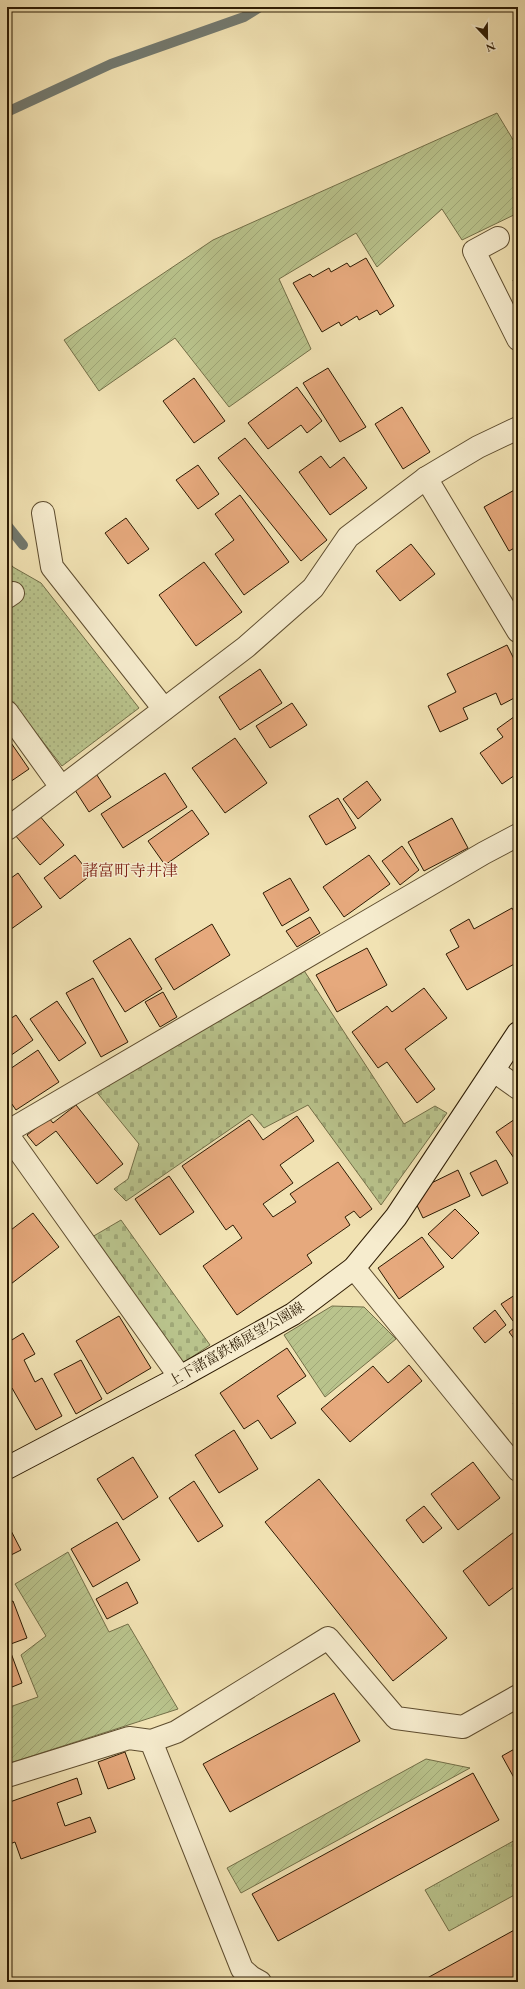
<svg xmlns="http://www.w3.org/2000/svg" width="525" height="1989" viewBox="0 0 525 1989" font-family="'EB Garamond','Noto Serif JP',serif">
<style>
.grass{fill:url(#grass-dots);stroke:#736f48}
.cemetery{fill:url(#cemetery-stones);stroke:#736f48}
.park{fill:url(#park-tufts);stroke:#736f48}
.garden{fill:url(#garden-furrows);stroke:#736f48}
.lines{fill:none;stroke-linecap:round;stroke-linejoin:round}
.stream{stroke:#737a70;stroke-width:10}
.building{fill:#e6a97d;stroke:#2d1b03}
.street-casing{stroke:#5e4d2f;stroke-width:24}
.secondary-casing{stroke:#2d1b03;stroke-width:24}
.street{stroke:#f6ecce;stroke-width:22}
.secondary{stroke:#f6ecce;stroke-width:22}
.labels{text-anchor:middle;stroke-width:3;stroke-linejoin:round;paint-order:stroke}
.street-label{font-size:14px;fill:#2d1b03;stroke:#f6ecce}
.quarter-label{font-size:16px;fill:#7a1f14;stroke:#f6ecce}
</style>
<defs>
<pattern id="grass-dots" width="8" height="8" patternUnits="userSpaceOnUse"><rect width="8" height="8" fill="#b9c38c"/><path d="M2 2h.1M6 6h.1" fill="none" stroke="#9fa777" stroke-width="1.8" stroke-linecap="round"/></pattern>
<pattern id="cemetery-stones" width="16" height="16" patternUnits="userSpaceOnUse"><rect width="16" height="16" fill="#b9c38c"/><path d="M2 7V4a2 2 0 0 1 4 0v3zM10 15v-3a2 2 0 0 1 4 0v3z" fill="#9fa777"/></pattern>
<pattern id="park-tufts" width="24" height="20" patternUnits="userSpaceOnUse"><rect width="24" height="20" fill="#b9c38c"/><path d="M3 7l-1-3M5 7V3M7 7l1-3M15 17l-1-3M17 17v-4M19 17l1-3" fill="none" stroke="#9fa777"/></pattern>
<pattern id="garden-furrows" width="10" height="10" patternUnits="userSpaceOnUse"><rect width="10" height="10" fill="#b9c38c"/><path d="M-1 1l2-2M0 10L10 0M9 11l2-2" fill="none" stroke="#9fa777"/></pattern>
</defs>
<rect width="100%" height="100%" fill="#f1e2b3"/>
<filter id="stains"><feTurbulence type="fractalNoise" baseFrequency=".005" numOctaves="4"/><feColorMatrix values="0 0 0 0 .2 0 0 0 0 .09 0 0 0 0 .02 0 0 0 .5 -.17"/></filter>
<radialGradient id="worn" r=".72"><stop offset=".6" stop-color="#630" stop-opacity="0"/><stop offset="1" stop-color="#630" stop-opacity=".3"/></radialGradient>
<path class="grass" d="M7 560 13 567 41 583 139 708 62 766 7 696Z"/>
<g class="cemetery">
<path d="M303 969 404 1124 435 1106 447 1113 381 1205 308 1105 264 1128 252 1114 126 1201 114 1189 128 1179 139 1144 95 1090Z"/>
<path d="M121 1220 210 1345 183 1363 92 1237Z"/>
</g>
<path class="park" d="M517 1839 518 1893 449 1931 425 1890Z"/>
<g class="garden">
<path d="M497 113 518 148V213L462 240 442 209 377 267 356 233 279 279 311 349 229 407 175 338 99 391 64 340 213 240Z"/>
<path d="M332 1306 364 1307 396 1339 325 1397 284 1335Z"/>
<path d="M68 1552 109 1632 128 1624 178 1709 7 1764V1708L38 1697 21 1655 46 1636 15 1584Z"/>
<path d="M426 1759 470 1768 241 1893 227 1868Z"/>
</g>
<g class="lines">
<g class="stream">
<path d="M7 112 111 64 244 17 260 7"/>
<path d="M7 525 23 545"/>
</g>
</g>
<g class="building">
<path d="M366 258 394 306 380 315 377 310 359 320 357 316 341 326 339 322 322 332 293 283 310 274 313 277 329 268 331 272 347 263 350 267Z"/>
<path d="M518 277V290L513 280Z"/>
<path d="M328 368 366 427 340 442 303 383Z"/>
<path d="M194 378 225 421 194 443 163 401Z"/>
<path d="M297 387 322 421 307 433 301 425 268 449 248 423Z"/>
<path d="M402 407 430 452 403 469 375 424Z"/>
<path d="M245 438 327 540 301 561 218 458Z"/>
<path d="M321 456 330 468 344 457 367 488 330 515 299 472Z"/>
<path d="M198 465 219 494 198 509 176 480Z"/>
<path d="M518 488V546L509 551 484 507Z"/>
<path d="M240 495 289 562 244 595 215 554 234 540 215 514Z"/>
<path d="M126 518 149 549 128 564 105 533Z"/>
<path d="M411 544 435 574 400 601 376 571Z"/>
<path d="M204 562 242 612 196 646 159 595Z"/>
<path d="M507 645 518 667V696L501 705 496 693 463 708 468 719 440 732 428 706 456 692 447 674Z"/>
<path d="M260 669 282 703 240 730 219 697Z"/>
<path d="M292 703 307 725 270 748 256 726Z"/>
<path d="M518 714V773L502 784 480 753 503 737 497 729Z"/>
<path d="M7 737 29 769 7 784Z"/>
<path d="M235 738 267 783 225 813 192 768Z"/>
<path d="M95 772 111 797 89 812 73 787Z"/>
<path d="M165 773 187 807 123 848 101 814Z"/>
<path d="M367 781 381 800 358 819 343 799Z"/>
<path d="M338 798 356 828 326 845 309 816Z"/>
<path d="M192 810 209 834 165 865 148 841Z"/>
<path d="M39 815 64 845 40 865 15 835Z"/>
<path d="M452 818 468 848 424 871 408 842Z"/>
<path d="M402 846 419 870 400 885 382 861Z"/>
<path d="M75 855 91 875 60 899 44 878Z"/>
<path d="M369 855 390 884 344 917 323 887Z"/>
<path d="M18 873 42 907 7 932V881Z"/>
<path d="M290 878 309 910 282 926 263 893Z"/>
<path d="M512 908 518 919V962L467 990 446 954 459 947 450 930 469 919 474 929Z"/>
<path d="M310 917 320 933 297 947 286 931Z"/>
<path d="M212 924 230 955 174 990 155 959Z"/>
<path d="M130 938 162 989 125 1012 93 961Z"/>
<path d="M367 948 387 985 337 1012 316 975Z"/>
<path d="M93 978 128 1042 101 1057 66 993Z"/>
<path d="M424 988 447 1018 405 1049 435 1089 417 1103 387 1062 378 1068 352 1032 387 1006 392 1012Z"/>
<path d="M163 992 177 1017 160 1027 145 1002Z"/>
<path d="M57 1001 86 1043 59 1061 30 1019Z"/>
<path d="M16 1015 33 1040 7 1058V1021Z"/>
<path d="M38 1050 59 1082 16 1110 7 1097V1071Z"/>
<path d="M76 1105 123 1164 97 1184 56 1131 36 1146 27 1135 49 1118 53 1123Z"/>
<path d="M297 1116 314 1141 280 1165 293 1183 263 1204 273 1217 296 1202 290 1194 338 1162 372 1209 360 1218 354 1211 345 1217 350 1225 307 1255 312 1263 237 1315 203 1266 242 1238 233 1225 226 1230 182 1166 249 1120 263 1140Z"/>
<path d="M518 1117V1164L496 1132Z"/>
<path d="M496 1160 508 1183 482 1196 470 1173Z"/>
<path d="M458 1170 470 1196 423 1218 411 1193Z"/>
<path d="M169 1176 194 1212 160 1235 135 1199Z"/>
<path d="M455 1209 479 1233 452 1259 428 1234Z"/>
<path d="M33 1213 59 1247 7 1287V1233Z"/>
<path d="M422 1237 444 1267 399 1299 378 1268Z"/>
<path d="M518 1293V1317L513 1321 501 1304Z"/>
<path d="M495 1310 506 1325 485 1343 473 1328Z"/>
<path d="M119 1316 151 1368 107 1394 76 1341Z"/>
<path d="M518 1325V1344L509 1332Z"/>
<path d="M23 1333 35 1354 24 1360 35 1382 42 1378 62 1416 36 1430 12 1388 7 1391V1343Z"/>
<path d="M287 1348 306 1376 277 1396 296 1423 271 1439 258 1420 244 1429 220 1393Z"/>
<path d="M81 1360 102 1399 76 1414 54 1374Z"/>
<path d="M409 1365 422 1381 350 1442 321 1409 373 1366 388 1383Z"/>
<path d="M518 1399V1410L513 1403Z"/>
<path d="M234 1430 258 1469 219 1493 195 1455Z"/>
<path d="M133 1457 158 1497 123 1520 97 1479Z"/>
<path d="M473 1462 500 1498 458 1530 431 1494Z"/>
<path d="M319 1479 447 1638 393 1681 265 1522Z"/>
<path d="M194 1481 223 1526 198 1542 169 1498Z"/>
<path d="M424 1506 442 1528 423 1543 406 1520Z"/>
<path d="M117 1522 140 1560 93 1587 71 1549Z"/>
<path d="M7 1523 21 1550 7 1557Z"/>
<path d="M518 1529V1584L489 1606 463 1571Z"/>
<path d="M127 1582 138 1603 107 1619 96 1599Z"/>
<path d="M13 1601 27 1638 8 1645 22 1683 7 1689V1603Z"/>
<path d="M334 1693 360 1741 230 1812 203 1764Z"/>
<path d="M518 1747V1785L502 1756Z"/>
<path d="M125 1752 135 1779 108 1789 98 1762Z"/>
<path d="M473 1773 499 1820 278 1941 252 1894Z"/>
<path d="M77 1778 82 1794 57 1803 65 1826 90 1817 96 1832 21 1859 15 1842 7 1845V1803Z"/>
<path d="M518 1928V1982H420Z"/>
<path d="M11 1976 13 1982H7V1977Z"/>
</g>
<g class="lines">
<g class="street-casing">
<g id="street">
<path d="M498 238 474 251 518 339"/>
<path d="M426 478 518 631"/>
<path d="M43 513 52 567 164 709"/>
<path d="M7 597 13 593"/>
<path d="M7 712 61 787"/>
<path d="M7 829 246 647 313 588 348 537 426 478 478 447 518 428"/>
<path d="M494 1071 518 1088"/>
<path d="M7 1132 484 853 518 835"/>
<path d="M7 1134 180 1377"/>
<path d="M354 1268 518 1470"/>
<path d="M151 1741 242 1969 251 1977 260 1982"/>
<path d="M7 1776 129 1738 151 1741 176 1732 328 1638 396 1718 463 1727 518 1696"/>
</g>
</g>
<g class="secondary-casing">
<path id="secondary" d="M7 1468 180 1377 293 1314 354 1268 396 1217 518 1033"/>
</g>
<use href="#street" class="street"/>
<use href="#secondary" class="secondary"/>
</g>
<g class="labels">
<g class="street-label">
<text transform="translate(236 1344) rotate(-30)" y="5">上下諸富鉄橋展望公園線</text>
</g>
<g class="quarter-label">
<text x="130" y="876">諸富町寺井津</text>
</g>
</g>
<rect width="525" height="1989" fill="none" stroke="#f1e2b3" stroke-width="24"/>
<rect x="8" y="8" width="509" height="1973" fill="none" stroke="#2d1b03" stroke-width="2"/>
<rect x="12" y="12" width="501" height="1965" fill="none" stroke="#2d1b03"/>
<g transform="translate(487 38) rotate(158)" stroke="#f6ecce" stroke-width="3" paint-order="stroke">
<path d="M0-3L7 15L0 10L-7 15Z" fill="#2d1b03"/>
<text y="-6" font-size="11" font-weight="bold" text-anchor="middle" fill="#2d1b03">N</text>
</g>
<rect width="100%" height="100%" filter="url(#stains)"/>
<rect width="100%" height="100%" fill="url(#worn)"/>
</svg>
